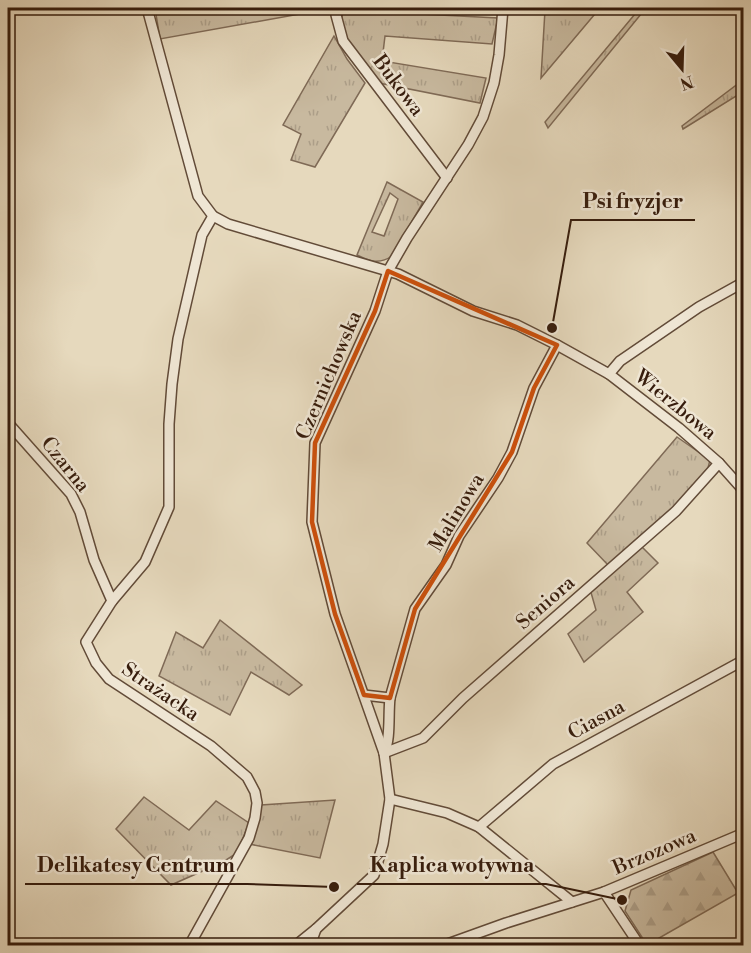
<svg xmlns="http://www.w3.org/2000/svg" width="751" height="953" viewBox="0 0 751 953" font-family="'Libre Bodoni',serif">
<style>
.grass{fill:url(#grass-tufts);stroke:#7f6a56;stroke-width:1.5;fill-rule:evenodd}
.forest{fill:url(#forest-firs);stroke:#7f6a56;stroke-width:1.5}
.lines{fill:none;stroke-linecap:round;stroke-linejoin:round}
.minor-casing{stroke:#624b38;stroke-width:12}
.minor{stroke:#efe6d4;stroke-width:9}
.marked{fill:none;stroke:#cd500c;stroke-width:4.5;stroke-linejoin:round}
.labels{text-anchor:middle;stroke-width:5;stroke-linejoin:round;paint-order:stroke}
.street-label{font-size:20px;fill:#361c0c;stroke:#efe6d4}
.leader{fill:none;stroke:#361c0c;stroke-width:2}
.callout-dot{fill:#361c0c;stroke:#efe6d4;stroke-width:2}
.callout-label{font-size:21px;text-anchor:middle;font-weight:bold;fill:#361c0c;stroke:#efe6d4;stroke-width:5;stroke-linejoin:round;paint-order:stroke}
</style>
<defs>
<pattern id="grass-tufts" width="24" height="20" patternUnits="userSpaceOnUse" patternTransform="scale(1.5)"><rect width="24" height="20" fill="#c8b99f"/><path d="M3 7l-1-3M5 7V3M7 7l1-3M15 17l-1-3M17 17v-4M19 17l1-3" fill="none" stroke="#ac9e88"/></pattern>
<pattern id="forest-firs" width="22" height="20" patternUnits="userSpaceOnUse" patternTransform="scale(1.5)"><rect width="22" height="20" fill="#c8b99f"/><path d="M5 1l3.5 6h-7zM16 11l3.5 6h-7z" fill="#ac9e88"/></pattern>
</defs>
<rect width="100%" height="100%" fill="#e6d9bd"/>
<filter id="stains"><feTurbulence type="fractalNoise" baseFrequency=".00333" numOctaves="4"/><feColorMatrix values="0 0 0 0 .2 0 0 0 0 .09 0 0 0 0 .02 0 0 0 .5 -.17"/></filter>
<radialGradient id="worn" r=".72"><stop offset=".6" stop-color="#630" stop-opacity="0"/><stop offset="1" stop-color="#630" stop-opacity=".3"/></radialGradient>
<g class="grass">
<path d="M155 8H333L160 39Z"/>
<path d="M539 8H600L541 78 545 10Z"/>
<path d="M640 8H646L548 128 545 122Z"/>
<path d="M343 10 498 18 492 44 385 36 382 61 486 78 480 103 379 83C364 63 336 36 343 10Z"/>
<path d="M334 36 347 59 365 83 315 167 291 160 301 134 283 125Z"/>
<path d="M743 80V110L736 96 683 129 682 126Z"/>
<path d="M387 182 423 202 392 256C379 265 369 261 357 255ZM390 193 398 199 384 236 372 232Z"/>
<path d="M677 437 710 460 708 468 676 505 608 565 587 543Z"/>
<path d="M642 547 658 563 627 592 643 612 584 662 568 634 596 610 590 589Z"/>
<path d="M220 620 302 685 289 695 251 672 230 715 159 676 176 632 203 648Z"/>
<path d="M144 797 189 830 216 801 249 823 237 853 223 862 171 885 116 829Z"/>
<path d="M335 800 320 858 249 844 261 805Z"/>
</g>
<path class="forest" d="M713 852 738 893 647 945 625 911 631 890Z"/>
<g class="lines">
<g class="minor-casing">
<g id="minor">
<path d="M147 8 198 196 213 216 228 224 398 274 473 311 517 325 557 345 609 374 679 428 719 463 744 491"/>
<path d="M339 8 336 15 343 41 447 178"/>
<path d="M609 374 620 361 699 307 744 282"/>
<path d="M8 423 71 494 80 512 94 560 112 601"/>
<path d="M364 695 390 698 415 609 446 565 459 536 498 478 512 452 534 388 557 345"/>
<path d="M384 753 423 738 463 698 676 511 719 463"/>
<path d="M384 753C391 740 388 714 390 698"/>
<path d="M390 799 447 813 479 827 572 902"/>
<path d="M479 827 553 764 744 660"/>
<path d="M604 892 640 946"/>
<path d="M189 946 249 838 255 818 257 803 255 792 247 777 211 746 109 679 96 663 86 642 112 601 145 562 169 507V424L172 384 178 339 202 235 213 216"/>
<path d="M295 946 316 929 374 875 383 844 390 799 384 753 335 614 312 522 315 443 375 311 388 271 407 238 468 145 483 117 494 83 499 55 503 8"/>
<path d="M310 946 316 929"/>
<path d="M442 946 506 923 604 892 744 833"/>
</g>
</g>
<use href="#minor" class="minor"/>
</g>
<path class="marked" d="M388 271 557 345 534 388 512 452 415 609 390 698 364 695 335 614 312 522 315 443 375 311Z"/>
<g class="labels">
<g class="street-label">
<text transform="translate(399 85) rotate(53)" y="7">Bukowa</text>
<text transform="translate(328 375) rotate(-67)" y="7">Czernichowska</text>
<text transform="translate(676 404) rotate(39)" y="7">Wierzbowa</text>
<text transform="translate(66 464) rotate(51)" y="7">Czarna</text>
<text transform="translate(456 512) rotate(-59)" y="7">Malinowa</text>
<text transform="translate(545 602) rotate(-41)" y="7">Seniora</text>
<text transform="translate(161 691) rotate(34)" y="7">Strażacka</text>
<text transform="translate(596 719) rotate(-29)" y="7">Ciasna</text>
<text transform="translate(654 851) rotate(-23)" y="7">Brzozowa</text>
</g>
</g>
<path class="leader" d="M552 328L571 220H695M334 887L247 884H25M622 900L546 884H357"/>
<g class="callout-dot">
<circle cx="552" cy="328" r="6"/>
<circle cx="334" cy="887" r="6"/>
<circle cx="622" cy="900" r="6"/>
</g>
<g class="callout-label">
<text x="633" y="208">Psi fryzjer</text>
<text x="136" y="872">Delikatesy Centrum</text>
<text x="452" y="872">Kaplica wotywna</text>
</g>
<rect width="751" height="953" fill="none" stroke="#e6d9bd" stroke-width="30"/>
<rect x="9" y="9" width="733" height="935" fill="none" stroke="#361c0c" stroke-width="3"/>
<rect x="15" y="15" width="721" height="923" fill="none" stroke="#361c0c" stroke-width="1.5"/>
<g transform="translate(682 69) rotate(161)" stroke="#efe6d4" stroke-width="4.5" paint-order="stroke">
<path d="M0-4.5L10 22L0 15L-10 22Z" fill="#361c0c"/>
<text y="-9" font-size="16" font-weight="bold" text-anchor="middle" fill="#361c0c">N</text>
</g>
<rect width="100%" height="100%" filter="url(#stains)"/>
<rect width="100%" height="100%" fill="url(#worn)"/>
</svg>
